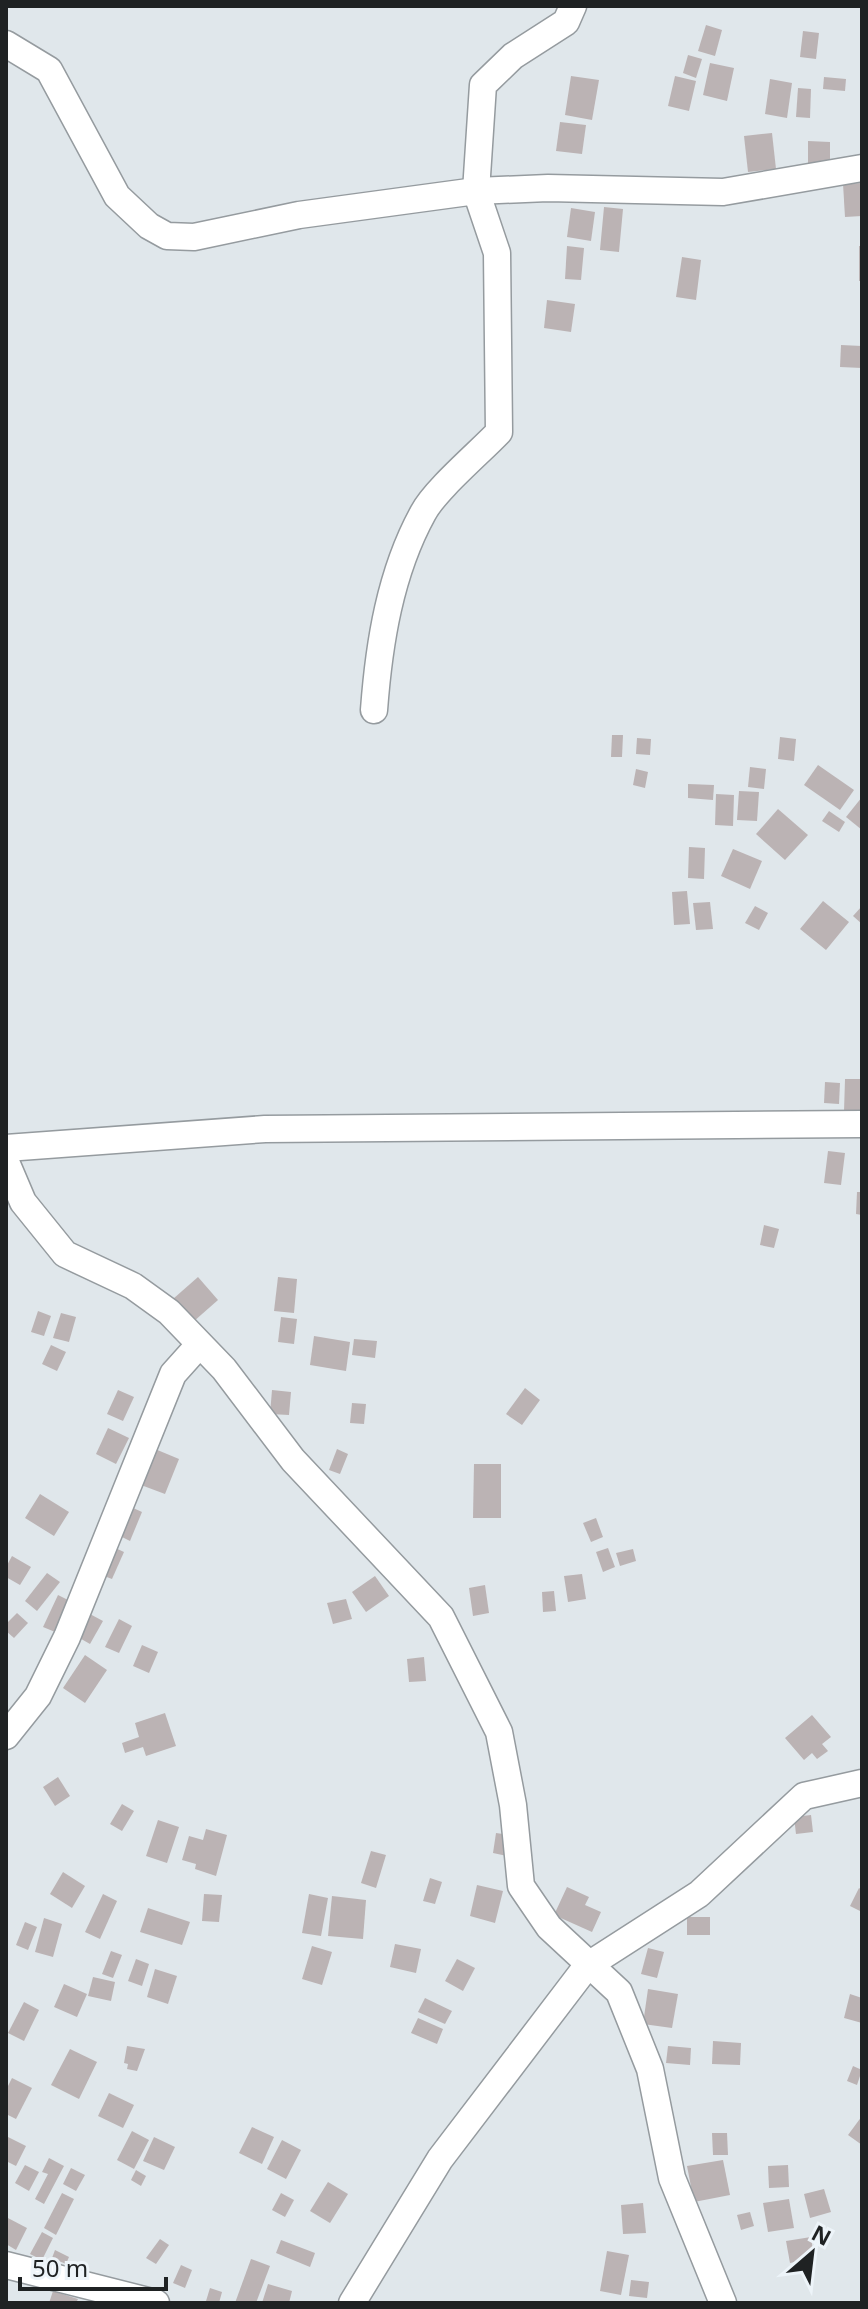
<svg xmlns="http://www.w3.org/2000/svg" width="868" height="2309" viewBox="0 0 868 2309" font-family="'Noto Sans',sans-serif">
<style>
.building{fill:#bbb3b4}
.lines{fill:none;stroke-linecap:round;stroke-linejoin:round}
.minor-casing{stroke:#959b9f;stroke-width:29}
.minor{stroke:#fff;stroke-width:26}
</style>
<rect width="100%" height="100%" fill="#e0e7eb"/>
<g class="building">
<path d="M706 25 722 30 715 56 698 51Z"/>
<path d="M803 31 819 33 816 59 800 57Z"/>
<path d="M688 55 702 59 696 78 683 73Z"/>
<path d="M710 63 734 68 727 101 703 95Z"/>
<path d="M571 76 599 80 592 120 565 115Z"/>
<path d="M675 76 696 81 689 111 668 106Z"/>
<path d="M824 77 846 79 845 91 823 89Z"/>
<path d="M770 79 792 83 787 118 765 114Z"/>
<path d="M798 88 811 89 810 118 796 117Z"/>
<path d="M560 122 586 125 582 154 556 151Z"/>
<path d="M772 133 776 169 748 172 744 136Z"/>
<path d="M808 141 830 142V166L808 165Z"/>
<path d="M862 183V216L845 217 843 184Z"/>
<path d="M604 207 623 209 619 252 600 250Z"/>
<path d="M571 208 595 212 591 241 567 237Z"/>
<path d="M567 246 584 248 581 280 565 279Z"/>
<rect x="859" y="246" width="3" height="35"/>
<path d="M682 257 701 260 696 300 676 297Z"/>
<path d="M547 300 575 304 571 332 544 328Z"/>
<path d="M841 345 862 346V368L840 367Z"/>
<path d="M612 735H623L622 757H611Z"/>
<path d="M780 737 796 739 794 761 778 759Z"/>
<path d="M637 738 651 739 650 755 636 754Z"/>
<path d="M818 765 854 790 840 810 804 785Z"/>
<path d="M750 767 766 769 764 789 748 787Z"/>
<path d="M636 769 648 772 645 788 633 785Z"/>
<path d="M688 784 714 785 713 800 688 798Z"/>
<path d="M739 791 759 792 757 821 737 820Z"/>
<path d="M716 794 734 795 733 826 715 825Z"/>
<path d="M862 797V830L846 817Z"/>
<path d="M778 809 808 835 785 860 756 834Z"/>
<path d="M829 811 845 822 839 832 822 821Z"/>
<path d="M689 847 705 848 704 879 688 878Z"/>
<path d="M733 849 762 861 750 889 721 876Z"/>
<path d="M687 891 690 924 674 925 672 892Z"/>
<path d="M823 901 849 922 826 950 800 929Z"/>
<path d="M710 902 713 929 696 930 693 903Z"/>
<path d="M755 906 768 913 759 930 745 923Z"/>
<path d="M862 906V924L853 916Z"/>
<path d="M845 1079H862V1113L844 1112Z"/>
<path d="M825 1082 840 1083 839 1104 824 1103Z"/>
<path d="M828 1151 845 1153 841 1185 824 1183Z"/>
<path d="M857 1192H862V1215L856 1214Z"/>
<path d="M764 1225 779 1229 774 1248 760 1245Z"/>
<path d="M198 1277 218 1300 193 1322 173 1299Z"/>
<path d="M278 1277 297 1279 294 1313 274 1311Z"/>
<path d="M38 1311 51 1316 44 1336 31 1332Z"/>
<path d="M61 1313 76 1317 69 1342 53 1338Z"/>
<path d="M281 1317 297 1319 294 1344 278 1342Z"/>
<path d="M314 1336 350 1342 346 1371 310 1365Z"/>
<path d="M354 1339 377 1341 375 1358 352 1355Z"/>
<path d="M51 1345 66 1352 57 1371 42 1364Z"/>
<path d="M525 1388 540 1400 522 1425 506 1414Z"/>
<path d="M118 1390 134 1397 123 1421 107 1414Z"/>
<path d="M272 1390 291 1392 289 1415 270 1414Z"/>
<path d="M352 1403 366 1404 364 1424 350 1423Z"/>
<path d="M108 1428 129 1438 116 1464 96 1454Z"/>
<path d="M155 1449 179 1459 165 1494 141 1485Z"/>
<path d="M337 1449 348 1454 340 1474 329 1470Z"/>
<path d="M474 1464H501V1518H473Z"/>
<path d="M40 1494 69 1512 54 1536 25 1518Z"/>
<path d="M131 1507 142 1512 130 1541 118 1535Z"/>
<path d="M596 1518 603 1537 591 1542 583 1523Z"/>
<path d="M111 1546 124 1552 112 1579 99 1574Z"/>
<path d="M608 1548 615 1567 603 1572 596 1552Z"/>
<path d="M633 1549 636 1561 620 1566 616 1553Z"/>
<path d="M12 1556 31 1567 20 1585 6 1577V1567Z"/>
<path d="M47 1573 60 1582 37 1611 25 1601Z"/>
<path d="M582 1574 586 1599 568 1602 564 1576Z"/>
<path d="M375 1576 389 1596 366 1612 352 1592Z"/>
<path d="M485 1585 489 1613 473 1616 469 1588Z"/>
<path d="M554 1591 556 1611 543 1612 542 1592Z"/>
<path d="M58 1595 74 1603 60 1634 43 1627Z"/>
<path d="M346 1599 352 1619 333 1624 327 1603Z"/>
<path d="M17 1613 28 1623 14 1638 6 1631V1624Z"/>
<path d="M88 1613 103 1621 90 1644 76 1636Z"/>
<path d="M119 1619 132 1626 119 1653 105 1647Z"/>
<path d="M142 1645 158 1652 149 1673 133 1666Z"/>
<path d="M85 1655 107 1670 85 1703 63 1688Z"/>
<path d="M424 1657 426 1681 409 1682 407 1659Z"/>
<path d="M165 1713 176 1746 146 1756 143 1747 125 1753 122 1743 139 1737 135 1723Z"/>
<path d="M812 1715 831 1737 822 1744 828 1751 817 1759 812 1753 804 1760 785 1738Z"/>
<path d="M58 1777 70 1796 55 1806 43 1787Z"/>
<path d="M122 1804 134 1811 122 1831 110 1824Z"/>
<path d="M811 1815 813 1832 796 1834 794 1817Z"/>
<path d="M158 1820 179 1827 167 1863 146 1856Z"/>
<path d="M206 1829 227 1835 216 1876 195 1869 196 1864 182 1860 189 1836 203 1840Z"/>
<path d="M496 1833 510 1835 507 1856 493 1853Z"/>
<path d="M371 1851 386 1855 376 1888 361 1883Z"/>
<path d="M63 1872 85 1886 72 1908 50 1894Z"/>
<path d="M430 1878 442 1882 435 1904 423 1901Z"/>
<path d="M477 1885 503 1891 495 1923 470 1916Z"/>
<path d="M567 1887 589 1897 585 1905 601 1912 592 1932 554 1915Z"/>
<path d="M859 1888 862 1890V1912L850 1906Z"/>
<path d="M103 1894 117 1901 100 1939 85 1932Z"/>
<path d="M204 1894 222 1895 219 1922 202 1921Z"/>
<path d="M309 1894 328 1898 321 1936 302 1933Z"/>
<path d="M332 1896 366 1900 363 1939 328 1936Z"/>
<path d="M148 1908 190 1922 182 1945 140 1932Z"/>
<rect x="687" y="1917" width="23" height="18"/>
<path d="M44 1918 62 1924 53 1957 35 1952Z"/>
<path d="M25 1922 37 1927 28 1950 16 1945Z"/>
<path d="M395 1944 421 1949 416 1973 390 1967Z"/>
<path d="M312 1946 332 1952 322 1985 302 1979Z"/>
<path d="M648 1948 664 1952 657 1978 641 1974Z"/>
<path d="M111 1951 122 1955 113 1978 102 1974Z"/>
<path d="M136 1959 149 1964 142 1986 128 1981Z"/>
<path d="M457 1959 475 1968 463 1991 445 1981Z"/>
<path d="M155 1969 177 1976 168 2004 147 1997Z"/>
<path d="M93 1977 115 1982 111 2001 88 1996Z"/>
<path d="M64 1984 87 1994 77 2017 54 2007Z"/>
<path d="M648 1989 678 1994 672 2028 643 2024Z"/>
<path d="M850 1994 862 1998V2023L844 2018Z"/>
<path d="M425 1998 452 2011 445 2024 418 2012Z"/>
<path d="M24 2002 39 2010 24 2041 8 2033Z"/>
<path d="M418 2018 443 2029 437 2044 411 2033Z"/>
<path d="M713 2041 741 2043 740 2065 712 2064Z"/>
<path d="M127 2046 145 2049 137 2071 127 2069 128 2064 124 2063Z"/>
<path d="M668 2046 691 2048 690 2065 666 2063Z"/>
<path d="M70 2049 97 2062 79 2099 51 2085Z"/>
<path d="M853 2066 862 2070 857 2085 847 2081Z"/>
<path d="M12 2078 32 2088 16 2119 6 2114V2090Z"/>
<path d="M109 2093 134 2105 123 2128 98 2116Z"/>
<path d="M862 2116V2145L848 2135Z"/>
<path d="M252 2127 274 2137 262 2164 239 2153Z"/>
<path d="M132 2131 149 2140 134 2169 117 2160Z"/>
<path d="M712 2133H727L728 2155H713Z"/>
<path d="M6 2136 26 2146 16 2166 6 2161Z"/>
<path d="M154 2137 175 2147 164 2170 143 2161Z"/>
<path d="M282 2140 301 2150 286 2179 267 2169Z"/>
<path d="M49 2158 64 2166 44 2204 35 2199 48 2174 42 2172Z"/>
<path d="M723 2160 730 2195 694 2202 687 2166Z"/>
<path d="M25 2165 39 2172 29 2191 15 2183Z"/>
<path d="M788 2165 789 2187 769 2188 768 2166Z"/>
<path d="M71 2168 85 2175 76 2191 63 2184Z"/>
<path d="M136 2170 146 2176 141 2186 131 2180Z"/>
<path d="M328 2182 348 2194 330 2223 310 2211Z"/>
<path d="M824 2189 831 2212 810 2218 804 2194Z"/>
<path d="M62 2193 74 2199 56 2235 44 2228Z"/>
<path d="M281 2193 294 2200 285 2217 272 2210Z"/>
<path d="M789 2199 794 2228 768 2232 763 2203Z"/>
<path d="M643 2203 646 2233 623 2234 621 2205Z"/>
<path d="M750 2212 754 2226 741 2230 737 2215Z"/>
<path d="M6 2217 27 2228 16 2250 6 2244Z"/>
<path d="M42 2232 53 2238 42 2260 30 2254Z"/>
<path d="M811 2237 814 2258 790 2263 786 2241Z"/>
<path d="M160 2239 169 2245 156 2264 146 2258Z"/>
<path d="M281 2240 315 2253 310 2267 276 2253Z"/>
<path d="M55 2250 69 2257 66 2264 52 2258Z"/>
<path d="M607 2251 629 2255 621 2295 600 2291Z"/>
<path d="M251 2259 270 2266 256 2303H235Z"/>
<path d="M181 2265 192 2270 185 2288 173 2283Z"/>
<path d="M631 2280 649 2282 647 2298 629 2296Z"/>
<path d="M268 2284 292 2291 289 2303H262Z"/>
<path d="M210 2288 222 2292 219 2303 206 2301Z"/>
<path d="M53 2291 78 2299 76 2303H49Z"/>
</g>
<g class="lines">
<g class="minor-casing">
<g id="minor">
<path d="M6 44 49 70 117 196 149 226 167 236 194 237 299 215 476 191 548 188 723 192 862 168"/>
<path d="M374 710C379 643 390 573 423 513 435 490 479 453 499 432L497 253 476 191 483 85 513 56 566 22 573 6"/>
<path d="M6 1148 265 1129 862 1124"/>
<path d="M6 1162 23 1202 65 1254 133 1286 169 1312 224 1369 293 1460 441 1617 499 1732 513 1805 521 1886 549 1927 619 1992 650 2069 672 2178 723 2303"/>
<path d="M6 1736 38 1696 67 1637 173 1374 199 1345"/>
<path d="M6 2265 156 2303"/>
<path d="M352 2303 440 2159 587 1966 699 1894 804 1796 862 1783"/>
</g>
</g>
<use href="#minor" class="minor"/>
</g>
<rect width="868" height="2309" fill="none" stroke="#1f2223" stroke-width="16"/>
<g transform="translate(812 2253) rotate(28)" stroke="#edf4f9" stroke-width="6" paint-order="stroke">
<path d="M0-6L14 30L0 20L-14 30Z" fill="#1f2223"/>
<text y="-12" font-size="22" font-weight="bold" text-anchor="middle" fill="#1f2223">N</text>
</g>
<path d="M20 2277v12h146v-12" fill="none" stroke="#1f2223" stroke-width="4"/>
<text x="32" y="2277" font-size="24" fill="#1f2223" stroke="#edf4f9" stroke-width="6" paint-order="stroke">50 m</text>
</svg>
